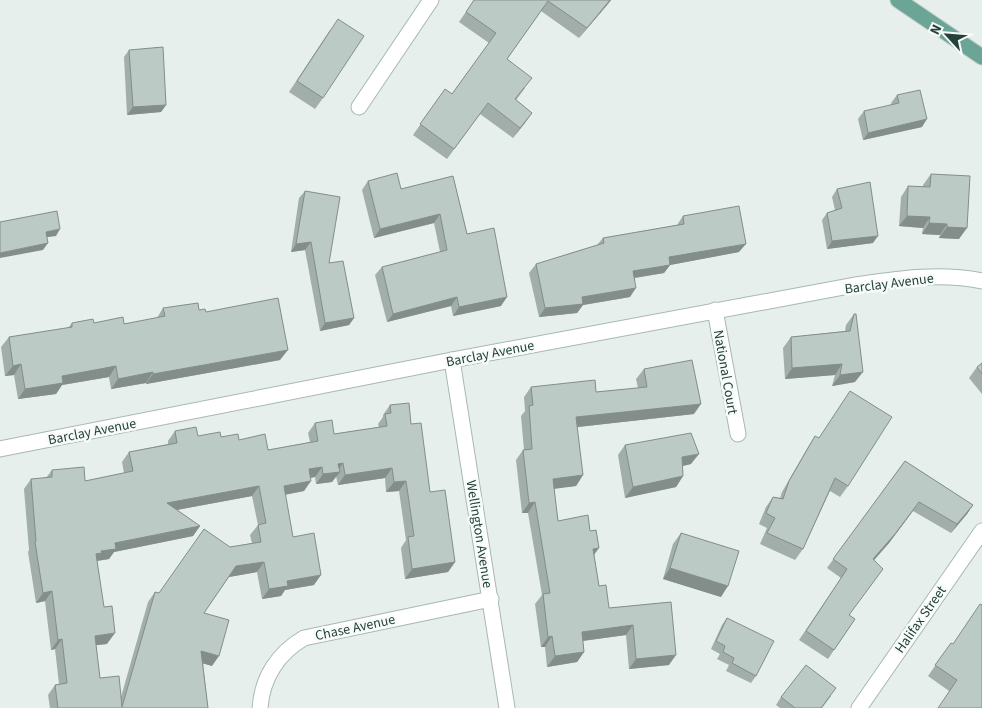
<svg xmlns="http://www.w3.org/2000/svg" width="982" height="708" viewBox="0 0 982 708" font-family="'Source Sans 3',sans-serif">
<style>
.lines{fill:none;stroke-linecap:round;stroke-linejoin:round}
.minor-casing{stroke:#a8b8b2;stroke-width:17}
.major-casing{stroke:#c2cac8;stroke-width:17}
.minor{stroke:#fff;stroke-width:15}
.major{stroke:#6aa596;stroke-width:15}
.wall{fill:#a1aea9;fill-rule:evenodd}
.shaded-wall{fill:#838d89}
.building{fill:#bbcac4;stroke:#838d89;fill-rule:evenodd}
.labels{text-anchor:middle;stroke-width:5;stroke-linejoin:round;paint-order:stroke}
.street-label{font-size:14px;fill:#24423a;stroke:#f7fbf9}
</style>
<rect width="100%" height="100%" fill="#e6efeb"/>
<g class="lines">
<g class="minor-casing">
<g id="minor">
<path d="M359 107 431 0"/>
<path d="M715 310 738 434"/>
<path d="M452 360 507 708"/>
<path d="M0 449 452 360 855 285C897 279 940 272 982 281"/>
<path d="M260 708C262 678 278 653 304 638L491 599"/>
<path d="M859 708 982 531"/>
</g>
</g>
<g class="major-casing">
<path id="major" d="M898 0 982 57"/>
</g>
<use href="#minor" class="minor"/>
<use href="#major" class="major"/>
</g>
<g class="wall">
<path d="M474 0H611L579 38 541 11 507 59 525 88 516 100 532 113 513 138 480 114 447 159 413 135 445 89 452 94 489 43 459 22Z"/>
<path d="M330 30 323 98 315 109 289 92Z"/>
<path d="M129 50 166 105 161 112 127 115 124 57Z"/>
<path d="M897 95 922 127 863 140 858 119 864 111 892 105 891 103Z"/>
<path d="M931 174 959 239 939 238 940 235 922 234 923 228 899 226 901 197 908 186 923 187V185Z"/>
<path d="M453 176 467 234 501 306 453 316 451 306 387 322 375 275 382 267 440 252 434 223 374 238 362 190 368 181 401 189Z"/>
<path d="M837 189 873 243 827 249 822 220 827 213 835 210 832 197Z"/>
<path d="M305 191 329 263 354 318 349 325 320 331 305 250 291 252 299 198Z"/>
<path d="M683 216 739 252 670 265 664 273 635 278 630 297 583 305 577 313 539 317 529 273 536 264 597 245 603 238 677 225Z"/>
<path d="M163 308 199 310 206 312 280 360 146 384V383L111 389 109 377 62 385 56 394 18 399 14 375 5 376 1 347 9 337 68 328 72 323H94L124 324 157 318Z"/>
<path d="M854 314 855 382 832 386 835 375 785 379 783 348 791 337 845 331 846 325Z"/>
<path d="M982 363V394L969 378 977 367Z"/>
<path d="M644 369 694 414 577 427 583 475 576 486 554 488 558 521 594 554 599 586 609 608 671 602 669 665 629 669 626 635 583 641 584 652 577 662 547 667 545 647H541L535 604 542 595 528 513H522L516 460 523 450H524L521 416 525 411 524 397 531 387 596 392 638 388 636 379Z"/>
<path d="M390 405 411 424 430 492 455 562 448 572 405 579 401 548 406 540 399 491 386 492 385 478 338 485 336 476 332 482 316 484 315 477 311 478 304 491 285 495 293 537 314 585 285 590 281 596 262 599 257 572 229 577 204 613 212 666 203 663 208 708H50L48 695 55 685 59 684 55 649 51 650 45 601 36 603 28 552 29 550 24 489 31 479 46 478 52 470 85 481 124 473 122 462 129 452 168 444V441L175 431 198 436 221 437 239 440 268 450 310 442 308 433 315 423 334 434 379 427 378 424 383 417V415ZM252 496 258 525 250 535 252 543 230 547 159 593 155 592 148 602 121 697 100 678 96 645 107 644 97 561 109 559 114 552 193 536 200 526 177 510Z"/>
<path d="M815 436 848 486 840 497 830 491 803 549 795 560 760 544 767 528 759 524 766 507 773 497 780 498 782 492 808 447Z"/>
<path d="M625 445 691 464 682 466 683 476 676 487 625 498 618 455Z"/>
<path d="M905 461 973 505 967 514 951 533 913 511 889 543 874 560 849 615 855 619 828 659 799 640 841 578 827 568Z"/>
<path d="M681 533 721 597 663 579 673 544Z"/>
<path d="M727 618 756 676 751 683 726 671 729 665 717 659 720 654 711 649 722 625Z"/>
<path d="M951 643 953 644 982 708 949 691 928 676Z"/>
<path d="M831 696 822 708H780L776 705 781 697Z"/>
</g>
<g class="shaded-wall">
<path d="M610 0H611L608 4 579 38 587 28Z"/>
<path d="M166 105 161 112 127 115 133 107Z"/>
<path d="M532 113 525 123 513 138 520 128Z"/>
<path d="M927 119 922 127 863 140 868 133Z"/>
<path d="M440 214 434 223 374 238 380 229Z"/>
<path d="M907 216 930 217 923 228 899 226Z"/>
<path d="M929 223 947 224 940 235 922 234Z"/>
<path d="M947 227 967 228 959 239 939 238Z"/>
<path d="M60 229 56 236 41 238 46 232Z"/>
<path d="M878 236 873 243 827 249 832 241Z"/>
<path d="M311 242 305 250 291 252 296 244Z"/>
<path d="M48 243 43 250 0 258V253Z"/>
<path d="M746 244 739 252 670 265 664 273 627 279 633 271 669 257Z"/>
<path d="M636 288 630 297 583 305 577 313 539 317 545 308 582 297Z"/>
<path d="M457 297 451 306 387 322 393 314Z"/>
<path d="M507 297 501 306 453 316 459 307Z"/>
<path d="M354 318 349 325 320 331 325 323Z"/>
<path d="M288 350 280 360 146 384 153 374Z"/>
<path d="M21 364 14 375 5 376 13 366Z"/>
<path d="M842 364 835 375 785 379 792 368Z"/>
<path d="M116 366 109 377 62 385 56 394 18 399 25 389 62 376Z"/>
<path d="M153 372 146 383 111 389 118 379Z"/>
<path d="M863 372 855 382 832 386 840 375Z"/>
<path d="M701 404 694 414 569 428 576 417Z"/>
<path d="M699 454 691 464 674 468 682 457Z"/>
<path d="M343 463 337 472H340L332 482 316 484 323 474 338 464Z"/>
<path d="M322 467 315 477 302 479 309 469Z"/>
<path d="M392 468 385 478 338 485 345 475Z"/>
<path d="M583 475 576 486 546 490 553 479Z"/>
<path d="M683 476 676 487 625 498 633 487Z"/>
<path d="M311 481 304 491 277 496 284 486Z"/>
<path d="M406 481 399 491 386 492 394 482Z"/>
<path d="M259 486 252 496 160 513 167 503Z"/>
<path d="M535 502 528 513H522L529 503Z"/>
<path d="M973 505 967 514 951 533 957 524Z"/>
<path d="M913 511 889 543 867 568 873 559Z"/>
<path d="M200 526 193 536 114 552 109 559 96 561V554L115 543Z"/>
<path d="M599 548 591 559 593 549Z"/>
<path d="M264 562 257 572 229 577 236 566Z"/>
<path d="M455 562 448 572 405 579 412 569Z"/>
<path d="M670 568 728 586 721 597 663 579Z"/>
<path d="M321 575 314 585 285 590 281 596 262 599 269 589 287 581Z"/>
<path d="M52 591 45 601 36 603 43 593Z"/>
<path d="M633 625 626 635 574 642 582 632Z"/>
<path d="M115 633 107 644 88 646 95 636Z"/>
<path d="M552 636 545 647H541L548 637Z"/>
<path d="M62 639 55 649 51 650 58 640Z"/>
<path d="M201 651 219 656 212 666 194 661Z"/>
<path d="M584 652 577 662 547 667 555 656Z"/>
<path d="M676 655 669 665 629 669 636 659Z"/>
</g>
<g class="building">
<path d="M474 0H610L587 28 548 1 507 59 532 78 515 99 532 113 520 128 488 103 454 149 420 124 445 89 452 94 496 33 466 12Z"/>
<path d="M338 19 364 36 323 98 297 81Z"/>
<path d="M163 47 166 105 133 107 129 50Z"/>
<path d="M920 90 927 119 868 133 864 111 899 103 897 95Z"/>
<path d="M397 173 401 189 453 176 467 234 494 228 507 297 459 307 457 297 393 314 382 267 447 250 440 214 380 229 368 181Z"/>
<path d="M931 174 970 176 967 228 947 227V224L929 223 930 217 907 216 908 186 930 187Z"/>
<path d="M870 182 878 236 832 241 827 213 842 208 837 189Z"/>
<path d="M305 191 340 197 329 263 343 261 354 318 325 323 311 242 296 244Z"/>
<path d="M739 206 746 244 669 257 670 265 633 271 636 288 582 297 583 304 545 308 536 264 604 243 603 238 684 224 683 216Z"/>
<path d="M57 211 60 229 46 232 48 243 0 253V222Z"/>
<path d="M278 298 288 350 153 374V372L118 379 116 366 62 376 63 383 25 389 21 364 13 366 9 337 72 327V323L93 319 94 323 123 317 124 324 165 316 163 308 198 303 199 310 205 309 206 312Z"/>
<path d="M854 314H856L863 372 840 375 842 364 792 368 791 337 850 331Z"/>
<path d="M692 360 701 404 576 417 583 475 553 479 558 521 588 515 590 531 596 530 599 548 593 549 599 586 606 585 609 608 671 602 676 655 636 659 633 625 582 632 584 652 555 656 552 636 548 637 543 594 550 593 535 502 529 503 523 450 532 449 529 406 533 405 531 387 595 380 596 392 647 387 644 369Z"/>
<path d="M982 363V374L977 367Z"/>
<path d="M850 391 892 417 848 486 835 478 803 549 767 533 775 518 766 513 773 497 783 499 789 481 815 436 819 438Z"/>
<path d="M409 403 411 424 421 423 430 492 445 490 455 562 412 569 408 537 414 536 406 481 394 482 392 468 345 475 343 463 338 464 340 472 323 474 322 467 309 469 311 481 284 486 293 537 314 533 321 575 287 581 288 586 269 589 264 562 236 566 204 613 229 620 219 656 201 651 208 708H58L55 685 67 683 62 639 58 640 52 591 43 593 35 542 36 541 31 479 52 477V470L84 467 85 481 133 471 129 452 177 443 175 431 196 427 198 436 220 432 221 437 238 434 239 440 265 434 268 450 318 441 315 423 332 420 334 434 387 426 385 414 391 413 390 405ZM259 486 266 523 258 525 261 542 230 547 204 529 159 593 155 592 122 707 119 676 100 678 95 636 115 633 112 606 104 607 96 554 102 553 101 551 116 549 115 543 200 526 167 503Z"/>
<path d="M691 433 699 454 682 457 683 476 633 487 625 445Z"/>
<path d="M905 461 973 505 957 524 919 502 895 534 873 559 883 569 849 615 855 619 834 650 806 631 847 569 833 559Z"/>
<path d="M681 533 739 551 728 586 670 568Z"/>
<path d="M980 604 982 605V708H938L957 680 935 665 951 643 953 644Z"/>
<path d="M727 618 774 641 756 676 732 663 734 658 723 652 725 646 716 641Z"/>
<path d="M806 665 836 688 821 708H795L781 697Z"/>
</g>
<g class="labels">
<g class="street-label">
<text transform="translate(889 283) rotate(-7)" y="5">Barclay Avenue</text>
<text transform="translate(490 353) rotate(-11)" y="5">Barclay Avenue</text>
<text transform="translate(726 372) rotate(80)" y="5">National Court</text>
<text transform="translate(92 431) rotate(-11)" y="5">Barclay Avenue</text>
<text transform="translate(480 534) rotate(81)" y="5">Wellington Avenue</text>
<text transform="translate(920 619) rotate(-55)" y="5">Halifax Street</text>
<text transform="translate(355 627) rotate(-12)" y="5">Chase Avenue</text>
</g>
</g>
<g transform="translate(947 35) rotate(296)" stroke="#f7fbf9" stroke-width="4" paint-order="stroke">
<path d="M0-4L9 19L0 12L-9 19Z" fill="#24423a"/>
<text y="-8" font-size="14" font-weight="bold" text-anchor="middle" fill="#24423a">N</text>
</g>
</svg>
